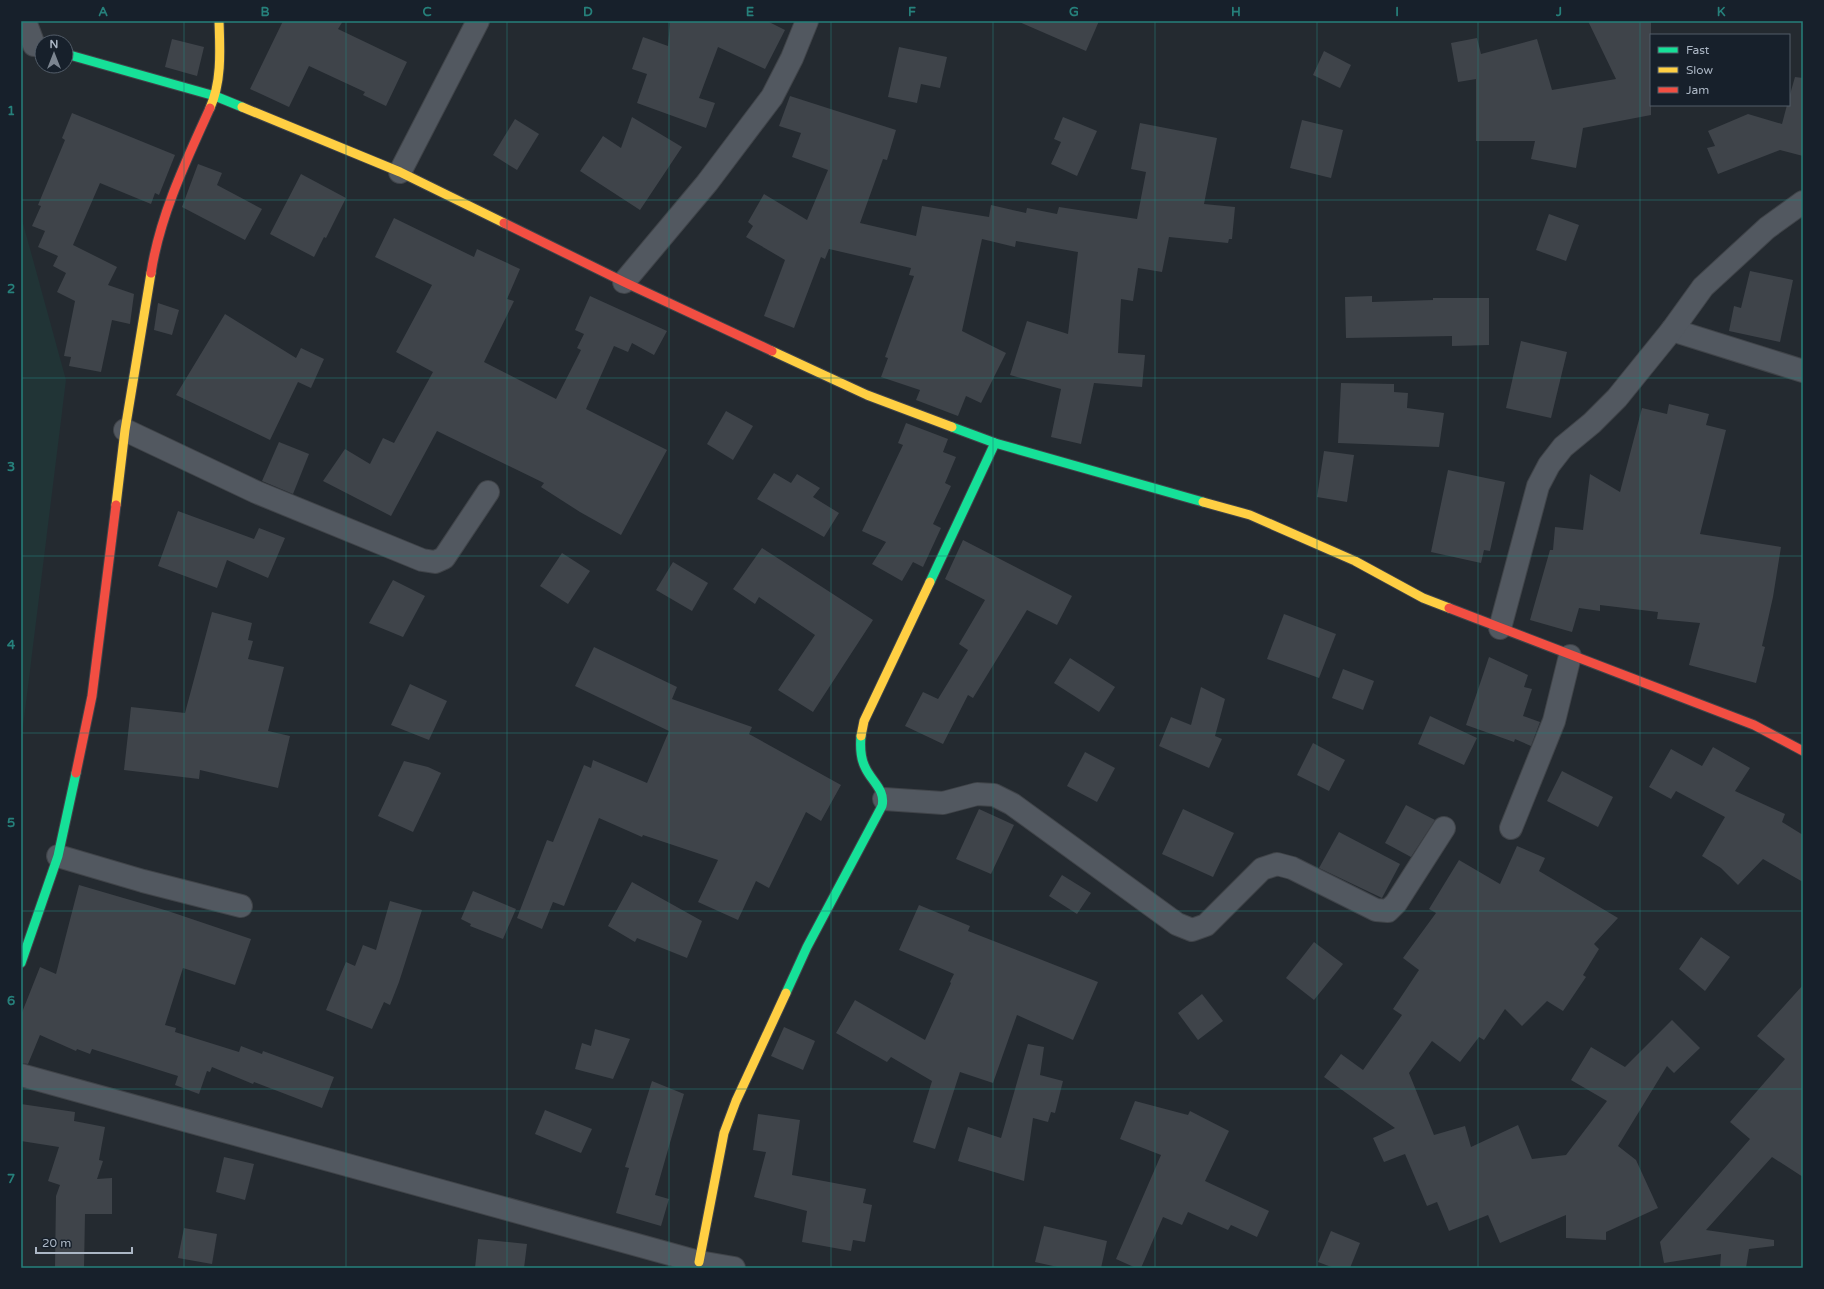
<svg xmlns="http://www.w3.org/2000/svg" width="1824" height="1289" viewBox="0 0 1824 1289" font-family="'Varela Round',sans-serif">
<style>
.green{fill:#213436}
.building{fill:#3f444a}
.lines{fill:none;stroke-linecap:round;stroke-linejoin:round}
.street-casing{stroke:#404449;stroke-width:24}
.fast-casing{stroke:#404449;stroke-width:11}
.slow-casing{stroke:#404449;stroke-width:11}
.jam-casing{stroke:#404449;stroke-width:11}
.street{stroke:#525860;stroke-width:22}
.fast{stroke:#16e098;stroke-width:9}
.slow{stroke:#ffcf43;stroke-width:9}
.jam{stroke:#f24e42;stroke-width:9}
.grid{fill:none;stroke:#26807b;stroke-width:1;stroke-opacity:0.55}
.neatline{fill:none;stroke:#26807b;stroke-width:1.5}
.grid-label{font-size:13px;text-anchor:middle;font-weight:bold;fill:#26807b}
</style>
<rect width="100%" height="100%" fill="#242a30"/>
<path class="green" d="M21 216 66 380 21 743Z"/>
<g class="building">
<path d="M283 21H343L338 29 407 62 386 106 363 95 365 92 309 66 289 107 250 89Z"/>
<path d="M665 21H767L785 30 765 69 718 47 699 98 715 103 706 128 637 103 647 74 632 69 643 37 668 46 670 23Z"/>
<path d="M1017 21H1099L1086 51Z"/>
<path d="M1588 21H1651V115L1583 128 1576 168 1531 159 1535 141H1476V79L1458 82 1451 43 1477 38 1481 54 1537 39 1552 90 1616 79Z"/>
<path d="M172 39 204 47 197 76 165 67Z"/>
<path d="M899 47 947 57 940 88 921 84 917 103 888 97Z"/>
<path d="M1324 51 1351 65 1340 88 1313 75Z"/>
<path d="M1795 77 1803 78V156L1780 150 1718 174 1707 148 1715 146 1708 131 1748 114 1782 124 1787 105H1789V98Z"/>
<path d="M790 96 896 130 887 160 883 159 860 223 916 236 922 206 989 217 991 205 1026 213 1027 208 1057 214 1059 207 1137 219 1146 172 1131 169 1140 123 1217 138 1204 204 1235 207 1232 239H1229L1228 243 1169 237 1162 272 1138 268 1133 301 1121 299 1118 353 1145 355 1142 387 1094 383 1081 444 1051 437 1061 389 1010 375 1027 321 1068 334 1078 252 1016 241 1015 247 982 239 962 331 1006 353 981 403 966 396 958 416 916 400 920 390 881 377 888 358 885 357 914 276 909 275 911 268 829 249 825 259 821 257 794 328 764 316 785 260 746 237 753 226 748 222 764 194 807 220 828 170 792 157 801 133 779 126Z"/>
<path d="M72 113 175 155 159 195 155 193 151 204 100 183 73 245 117 267 108 285 134 294 130 324 112 320 101 372 69 366 71 357 64 356 75 301 57 292 66 273 53 266 58 256 38 247 45 231 32 226 41 206 38 205 65 140 62 138Z"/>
<path d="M632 117 682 147 640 210 580 171 603 136 621 148Z"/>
<path d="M1063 117 1097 131 1077 176 1051 164 1061 142 1054 139Z"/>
<path d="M515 119 539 134 517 170 493 155Z"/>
<path d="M1302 120 1343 130 1331 178 1290 168Z"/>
<path d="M198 164 222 173 217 185 262 209 245 240 182 207Z"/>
<path d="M301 174 346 198 326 238 324 237 314 257 270 234Z"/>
<path d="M1549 214 1579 225 1566 261 1536 250Z"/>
<path d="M394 218 474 257 477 249 520 269 507 299 514 301 484 362 556 399 581 350 577 348 584 334 575 330 590 296 667 331 654 355 632 343 628 352 614 346 586 409 667 450 621 535 580 512 541 487 544 483 437 431 391 516 323 481 345 449 370 464 383 438 394 443 433 372 396 352 432 285 375 257Z"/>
<path d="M1750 271 1793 280 1780 342 1729 331 1734 306 1741 308Z"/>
<path d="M1372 296V302L1433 300V298H1489V345L1452 346V336L1346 338 1345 297Z"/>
<path d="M158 303 179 310 172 335 154 330Z"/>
<path d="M225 314 296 358 301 348 324 359 311 388 298 382 270 440 176 395Z"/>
<path d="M1521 341 1567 352 1551 418 1506 408Z"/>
<path d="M1341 383 1394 384V392L1408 393 1407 408 1444 413 1439 447 1338 443Z"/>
<path d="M1669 404 1709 414 1706 425 1726 430 1700 534 1781 547 1773 597 1762 646 1765 647 1756 683 1689 665 1700 623 1657 619 1658 612 1600 605V611L1579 608 1572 632 1530 620 1550 550H1553L1555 527 1583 530 1590 474 1620 492 1642 408 1667 414Z"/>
<path d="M726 411 753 426 733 460 707 444Z"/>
<path d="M906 423 948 439 943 452 956 457 945 483 951 486 933 524 941 528 923 567 913 562 902 581 872 564 886 542 862 531 903 445 898 443Z"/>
<path d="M279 442 309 454 293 494 262 481Z"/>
<path d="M1324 451 1354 455 1347 502 1317 497Z"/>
<path d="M1448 470 1505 482 1490 551 1484 550 1481 563 1431 552Z"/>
<path d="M774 473 791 483 797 474 820 488 813 497 839 513 824 537 757 499Z"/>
<path d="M178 511 254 539 259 528 285 538 268 578 227 560 217 588 158 566Z"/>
<path d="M963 540 1072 596 1057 625 1027 610 973 698 968 695 943 744 905 726 923 692 938 699 968 650 959 644 985 600 945 579Z"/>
<path d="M762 548 873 620 813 712 778 690 815 635 759 597 755 604 733 589Z"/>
<path d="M562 553 590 571 568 604 540 586Z"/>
<path d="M673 562 708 583 692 611 656 590Z"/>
<path d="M393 580 425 596 403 637 369 623Z"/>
<path d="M212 612 252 623 248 640 253 641 248 659 284 667 268 731 290 736 278 788 200 770 199 779 124 770 131 707 185 713Z"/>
<path d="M1284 614 1336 634 1319 678 1267 659Z"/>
<path d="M594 647 677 687 672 699 752 727 749 734 841 785 821 821 806 812 769 888 756 881 738 920 698 902 718 860 643 835 642 837 599 818 564 906 553 902 542 929 517 918 547 840 553 842 584 765 591 768 593 760 647 783 669 731 575 686Z"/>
<path d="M1489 657 1528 675 1524 687 1532 689 1523 716 1540 722 1531 746 1515 739 1514 742 1466 725Z"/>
<path d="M1070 658 1115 687 1099 712 1054 683Z"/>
<path d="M1343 669 1374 681 1363 710 1332 698Z"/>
<path d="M410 684 447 701 429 740 391 725Z"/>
<path d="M1201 687 1225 699 1215 736 1222 739 1209 768 1159 746 1171 717 1191 725Z"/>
<path d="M1430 716 1477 738 1464 765 1418 744Z"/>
<path d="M1313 743 1345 760 1329 791 1297 775Z"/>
<path d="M1713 747 1750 768 1735 791 1785 814 1782 822 1803 835V882L1763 859 1738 885 1721 868 1702 856 1725 817 1676 791 1671 799 1649 787 1671 749 1702 766Z"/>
<path d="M1085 752 1115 768 1097 802 1067 786Z"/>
<path d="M404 761 428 767 441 773 413 832 378 816Z"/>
<path d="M1562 771 1613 797 1598 827 1547 801Z"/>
<path d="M1406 805 1435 820 1411 857 1385 843Z"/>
<path d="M979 809 1014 825 991 874 956 859Z"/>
<path d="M1183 809 1234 833 1213 877 1162 854Z"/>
<path d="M1339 832 1400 864 1382 898 1319 868Z"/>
<path d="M1517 846 1545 858 1539 871 1618 918 1594 944 1599 949 1583 975 1586 977 1563 1011 1547 1001 1522 1026 1505 1009 1484 1040 1479 1037 1460 1062 1432 1041 1409 1073 1434 1135 1465 1126 1471 1147 1518 1125 1532 1159 1566 1155 1607 1101 1571 1080 1591 1047 1625 1067 1672 1020 1700 1048 1674 1073 1667 1066 1618 1146 1636 1160 1658 1208 1606 1232V1240L1566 1238V1215L1500 1243 1488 1215 1449 1231 1437 1202 1427 1206 1405 1154 1384 1162 1373 1138 1395 1128 1324 1077 1341 1054 1363 1070 1402 1015 1393 1009 1419 970 1403 958 1436 913 1429 909 1459 860 1500 884Z"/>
<path d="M1062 875 1091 893 1077 914 1049 896Z"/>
<path d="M632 882 702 921 687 958 637 938 635 942 608 926Z"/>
<path d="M79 885 168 911 251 939 235 985 183 968 165 1025 176 1028 175 1032 239 1052 241 1046 262 1054 263 1051 334 1077 322 1108 254 1082 253 1084 212 1067 210 1072 207 1071 199 1094 175 1085 178 1076 92 1049 90 1054 77 1049 76 1051 40 1035 28 1064 21 1063V1015L40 967 56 974Z"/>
<path d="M473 891 516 909 503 939 470 926 471 924 461 919Z"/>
<path d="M390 901 422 910 399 982 390 1005 384 1002 372 1029 326 1010 346 962 355 966 363 945 376 950Z"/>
<path d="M919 905 970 926 968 931 1098 982 1073 1040 1017 1015 993 1083 960 1072 935 1149 913 1142 932 1081 891 1057 887 1062 836 1033 855 1000 925 1040 951 983 950 982 954 974 899 950Z"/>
<path d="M1701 937 1730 957 1705 991 1679 969Z"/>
<path d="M1314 942 1343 964 1314 1000 1286 978Z"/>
<path d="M1803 985V1177L1772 1157 1706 1230 1774 1240V1246L1749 1249 1746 1268H1720L1721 1254 1664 1263 1660 1242 1750 1139 1730 1122 1785 1059 1757 1036Z"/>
<path d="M1202 994 1223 1021 1198 1040 1178 1013Z"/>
<path d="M784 1027 815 1041 803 1070 771 1056Z"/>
<path d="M595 1029 630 1039 613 1079 575 1069 582 1043 591 1046Z"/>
<path d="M1028 1044 1044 1047 1040 1075 1063 1081 1055 1113 1051 1112 1048 1122 1033 1118 1024 1181 958 1161 968 1127 1001 1138Z"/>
<path d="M652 1081 684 1094 655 1195 669 1199 661 1226 616 1213 629 1168 625 1167Z"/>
<path d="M1135 1101 1188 1115 1190 1111 1229 1131 1205 1181 1269 1211 1257 1237 1231 1225 1228 1230 1188 1212 1182 1225 1163 1217 1141 1268H1136L1116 1259 1161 1155 1120 1139Z"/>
<path d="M21 1104 75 1112 74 1121 105 1127 99 1160 103 1161 97 1179 112 1178V1214H85L84 1268H55L56 1196 60 1185 48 1181 59 1147 21 1141Z"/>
<path d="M545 1110 592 1129 581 1153 535 1134Z"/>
<path d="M758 1114 800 1120 792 1175 866 1189 863 1203 872 1205 865 1242 853 1240 851 1251 802 1242 807 1211 754 1197 766 1152 753 1150Z"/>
<path d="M224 1157 254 1164 245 1200 216 1192Z"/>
<path d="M1044 1226 1107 1241 1101 1268H1062L1035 1262Z"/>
<path d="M184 1228 217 1234 212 1264 178 1258Z"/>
<path d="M1331 1231 1360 1243 1350 1268H1334L1318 1262Z"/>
<path d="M478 1239 527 1244 524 1268H475Z"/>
</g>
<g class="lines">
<g class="street-casing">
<g id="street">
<path d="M25 21 34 45"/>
<path d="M400 172 478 21"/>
<path d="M624 282 707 183 772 97 792 58 807 21"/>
<path d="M1672 330 1803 371"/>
<path d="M125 430 256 492 422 560 435 562 444 558 488 492"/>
<path d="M1500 628 1538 486 1549 465 1563 447 1592 423 1617 398 1672 330 1703 287 1767 228 1803 202"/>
<path d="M884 799 943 803 977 794 994 795 1012 804 1177 924 1192 930 1206 925 1262 869 1277 864 1292 868 1376 910 1388 911 1396 903 1444 828"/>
<path d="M1511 828 1554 721 1570 656"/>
<path d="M58 856 143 881 241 906"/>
<path d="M21 1075 699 1262 734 1268"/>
</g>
</g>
<g class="fast-casing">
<g id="fast">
<path d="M66 54 215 96 242 107"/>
<path d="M952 427 995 443 1203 502"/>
<path d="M930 582 995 443"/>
<path d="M21 963 58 856 76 773"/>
<path d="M786 993 807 947 882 806C886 790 871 781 865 767 860 757 860 747 861 736"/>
</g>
</g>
<g class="slow-casing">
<g id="slow">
<path d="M242 107 400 172 504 223"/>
<path d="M210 108C222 81 220 50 219 21"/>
<path d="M772 351 867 395 952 427"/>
<path d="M1203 502 1250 515 1355 561 1423 598 1449 608"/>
<path d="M116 505 125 430 151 273"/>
<path d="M861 736 864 721 930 582"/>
<path d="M699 1262 724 1133 736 1101 786 993"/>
</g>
</g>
<g class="jam-casing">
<g id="jam">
<path d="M504 223 624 282 772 351"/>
<path d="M151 273C160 215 186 161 210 108"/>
<path d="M1449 608 1754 725 1803 751"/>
<path d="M76 773 92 696 116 505"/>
</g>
</g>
<use href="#street" class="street"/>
<use href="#fast" class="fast"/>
<use href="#slow" class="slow"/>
<use href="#jam" class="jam"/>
</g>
<path class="grid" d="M184 21V1268M346 21V1268M507 21V1268M669 21V1268M831 21V1268M993 21V1268M1155 21V1268M1317 21V1268M1478 21V1268M1640 21V1268M21 200H1803M21 378H1803M21 556H1803M21 733H1803M21 911H1803M21 1089H1803"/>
<rect width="1824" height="1289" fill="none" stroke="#17202b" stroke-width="44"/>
<rect x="1650" y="34" width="140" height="72" fill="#17202b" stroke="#525c68"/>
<rect x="1658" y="47" width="20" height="6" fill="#16e098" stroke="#525c68"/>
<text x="1686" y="54" font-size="12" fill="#abb6c4">Fast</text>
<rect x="1658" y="67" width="20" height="6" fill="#ffcf43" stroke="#525c68"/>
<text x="1686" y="74" font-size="12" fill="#abb6c4">Slow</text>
<rect x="1658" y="87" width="20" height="6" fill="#f24e42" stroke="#525c68"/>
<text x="1686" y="94" font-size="12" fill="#abb6c4">Jam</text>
<g transform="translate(54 54)"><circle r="19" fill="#17202b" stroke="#525c68"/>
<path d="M0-3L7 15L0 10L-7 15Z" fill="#7c8590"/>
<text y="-6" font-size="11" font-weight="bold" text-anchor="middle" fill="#abb6c4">N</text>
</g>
<path d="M36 1247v6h96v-6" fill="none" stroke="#abb6c4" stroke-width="2"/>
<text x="42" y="1247" font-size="12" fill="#abb6c4" stroke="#17202b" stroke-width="3" paint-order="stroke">20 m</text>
<rect x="22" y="22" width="1780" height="1245" class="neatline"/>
<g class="grid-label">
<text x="103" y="16">A</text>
<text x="265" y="16">B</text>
<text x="427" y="16">C</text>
<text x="588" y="16">D</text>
<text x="750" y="16">E</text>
<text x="912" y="16">F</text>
<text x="1074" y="16">G</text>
<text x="1236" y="16">H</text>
<text x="1397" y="16">I</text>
<text x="1559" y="16">J</text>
<text x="1721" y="16">K</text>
<text x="11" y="115">1</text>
<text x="11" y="293">2</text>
<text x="11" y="471">3</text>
<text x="11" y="649">4</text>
<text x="11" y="827">5</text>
<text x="11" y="1005">6</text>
<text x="11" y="1183">7</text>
</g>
</svg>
